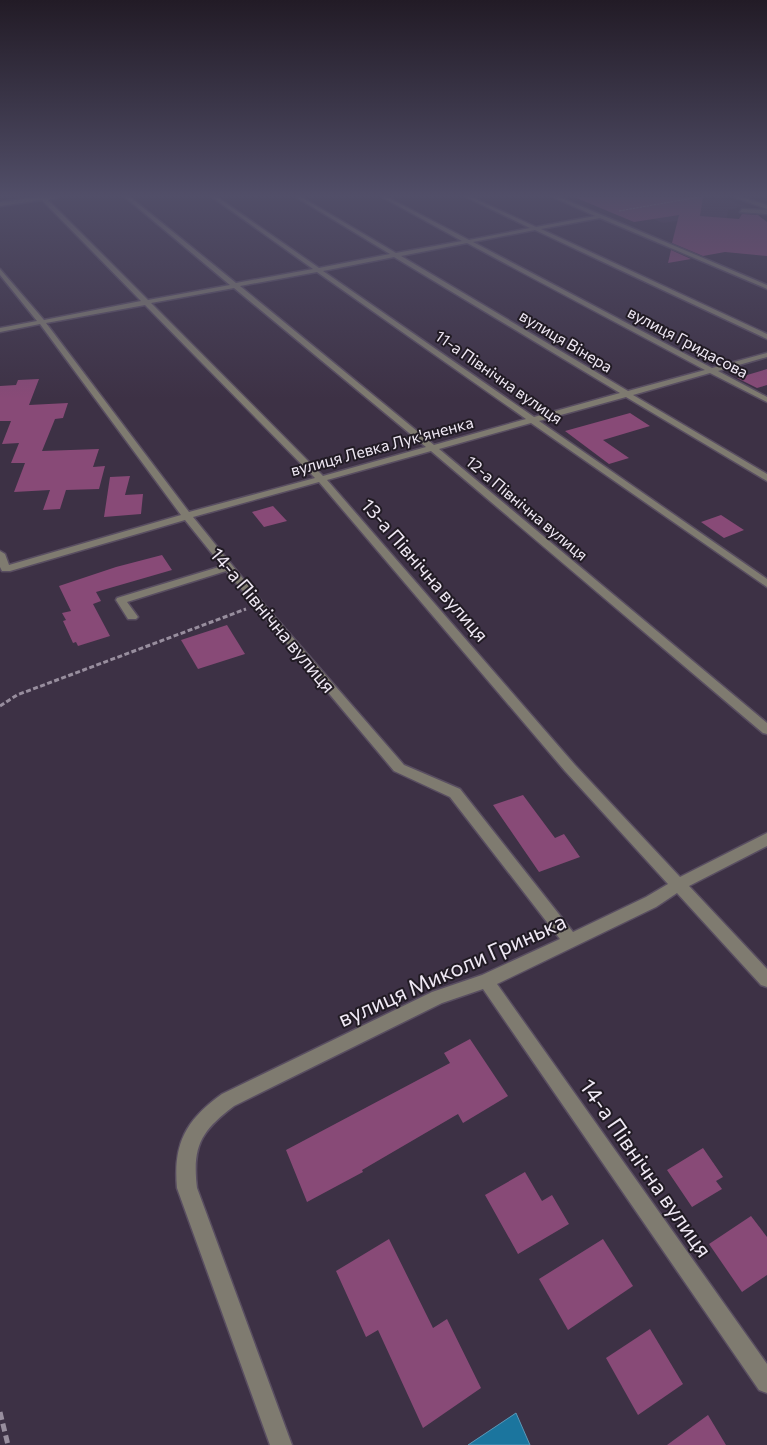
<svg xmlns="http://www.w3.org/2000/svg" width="767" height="1445" viewBox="0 0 767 1445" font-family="Commissioner,sans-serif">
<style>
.built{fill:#483852}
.water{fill:#1b759e;stroke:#5b98b8}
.building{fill:#884a77}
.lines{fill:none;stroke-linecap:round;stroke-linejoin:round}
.minor-casing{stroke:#594e61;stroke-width:3}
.path-far2{stroke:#988e9e;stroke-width:1;stroke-dasharray:2.5 1;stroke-linecap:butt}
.path-far1{stroke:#988e9e;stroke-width:3;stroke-dasharray:5 2.5;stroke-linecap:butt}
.path{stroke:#988e9e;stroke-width:5;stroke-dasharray:8 4;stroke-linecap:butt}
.minor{fill:#7f7b70;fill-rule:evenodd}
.labels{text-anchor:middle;stroke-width:4;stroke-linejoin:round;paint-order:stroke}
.far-street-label{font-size:16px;fill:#efe8f4;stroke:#211b24}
.street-label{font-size:19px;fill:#efe8f4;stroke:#211b24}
.near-street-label{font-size:22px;fill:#efe8f4;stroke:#211b24}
</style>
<rect width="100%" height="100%" fill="#3d3145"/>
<path class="built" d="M720 197 745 206 728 210 726 225 677 221 663 223 637 213Z"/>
<path class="water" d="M516 1413 530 1445H468Z"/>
<g class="building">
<path d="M574 197H703L700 216 739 219 742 214 758 215 767 222V256L725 252 703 256 672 243 679 215 634 222Z"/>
<path d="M671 250 691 259 668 263Z"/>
<path d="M767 369V385L757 388 737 378Z"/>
<path d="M39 379 29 405 68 403 63 418 55 419 42 451 99 449 93 467 105 466 99 489 66 490 60 509 43 510 50 490 14 492 25 463H11L19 443 2 444 11 421H0V386L16 385 18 380Z"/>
<path d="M630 413 650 426 603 440 629 458 609 464 565 431Z"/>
<path d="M130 476 125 495 143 494 141 514 104 517 110 477Z"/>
<path d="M273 506 287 521 264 527 252 512Z"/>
<path d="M721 515 744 530 724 538 701 522Z"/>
<path d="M162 555 172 570 96 592 101 601 93 604 110 636 78 646 76 642 73 643 63 621 66 620 62 613 71 611 59 586 116 567Z"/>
<path d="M227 625 245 654 198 669 181 640Z"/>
<path d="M523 795 555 838 564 834 580 857 539 872 493 805Z"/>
<path d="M470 1039 508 1096 463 1123 458 1114 362 1170 363 1172 307 1202 286 1150 450 1063 444 1053Z"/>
<path d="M703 1148 723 1177 716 1181 722 1189 692 1207 667 1170Z"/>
<path d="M525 1172 542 1201 552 1195 569 1224 518 1254 485 1195Z"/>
<path d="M751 1216 767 1237V1275L742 1292 709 1244Z"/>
<path d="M389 1239 433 1328 447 1319 481 1388 423 1428 378 1330 366 1337 336 1271Z"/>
<path d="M603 1239 633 1286 568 1330 539 1279Z"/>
<path d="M650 1329 683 1384 638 1415 606 1358Z"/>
<path d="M708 1415 726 1445H667Z"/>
</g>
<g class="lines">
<g class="minor-casing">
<g id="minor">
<path d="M40 197H59L48 200 148 300 230 285 125 197H130L236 283 313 269 212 197H217L319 268 390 254 296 197H301L396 253 462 241 382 197H387L469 240 530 228 466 197H471L536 227 595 216 553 197H559L767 285V289L765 288 600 218 541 229 767 334V339L535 230 473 242 712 368 767 353V357L718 371 767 397V402L710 373 633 395 767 474V481L626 397 539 421 767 579V587L531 423 439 449 767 723V734L763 733 431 451 327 480 575 765 680 877 767 833V846L689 886 767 969V987L761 985 677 893 656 907 497 984 767 1364V1393L759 1390 483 989 442 1003 234 1106C201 1131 192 1146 197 1188L292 1445H270L177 1188C173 1143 186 1120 222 1094L432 992 482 975 560 939 450 797 394 771 226 571 127 602 138 617 136 619H128L116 600 117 598 222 566 185 520 10 571H2L0 567V551L5 554 9 565 181 515 40 324 0 332V328L37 321 0 275V269L44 320 141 301 42 200 0 206V202ZM467 243 705 370 628 391 401 256ZM394 257 620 393 534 417 323 271ZM317 272 526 419 434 445 240 286ZM234 288 426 447 323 476 151 303ZM145 305 315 478 189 512 46 323ZM319 482 565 771 668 884 646 897 573 932 460 789 404 765 262 602 193 517Z"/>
<path d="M734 197H741L767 205V209Z"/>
<path d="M742 209 767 210V214L740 212Z"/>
</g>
</g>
<path class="path-far2" d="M619 211 699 197"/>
<path class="path-far1" d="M0 706 17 695 246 609"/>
<path class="path" d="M0 1412 8 1445"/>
<use href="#minor" class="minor"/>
</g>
<linearGradient id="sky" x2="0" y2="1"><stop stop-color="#221b26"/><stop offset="0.49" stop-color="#514e68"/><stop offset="1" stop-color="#514e68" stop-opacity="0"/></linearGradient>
<rect width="767" height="399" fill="url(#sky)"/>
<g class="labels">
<g class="far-street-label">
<text transform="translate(566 341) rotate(31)" y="6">вулиця Вінера</text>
<text transform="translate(688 342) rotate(28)" y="6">вулиця Гридасова</text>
<text transform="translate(499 377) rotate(35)" y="6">11-а Північна вулиця</text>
<text transform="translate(382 446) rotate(-15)" y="6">вулиця Левка Лук'яненка</text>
<text transform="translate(527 508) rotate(40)" y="6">12-а Північна вулиця</text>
</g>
<g class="street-label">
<text transform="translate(425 570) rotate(49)" y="7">13-а Північна вулиця</text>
<text transform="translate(273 620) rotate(50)" y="7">14-а Північна вулиця</text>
</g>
<g class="near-street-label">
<text transform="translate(452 970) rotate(-24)" y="8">вулиця Миколи Гринька</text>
<text transform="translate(646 1168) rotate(55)" y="8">14-а Північна вулиця</text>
</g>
</g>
</svg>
